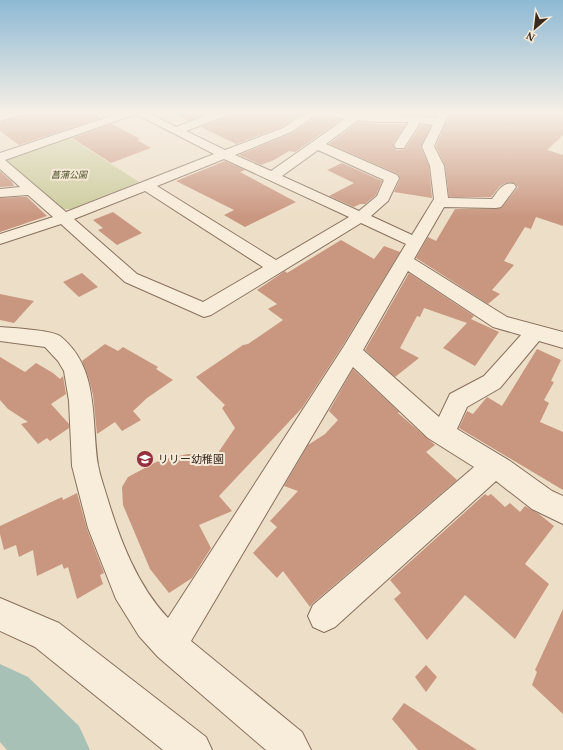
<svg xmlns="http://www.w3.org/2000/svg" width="563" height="750" viewBox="0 0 563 750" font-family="'Times New Roman','Noto Sans JP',serif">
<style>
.green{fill:#cacb9b}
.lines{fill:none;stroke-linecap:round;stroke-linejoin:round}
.river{fill:#a8c1b7;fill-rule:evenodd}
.building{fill:#c9967f}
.street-casing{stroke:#88705d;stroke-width:2}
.secondary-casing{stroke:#6a5140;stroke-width:2}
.street{fill:#f8ecda;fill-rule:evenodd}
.secondary{fill:#f8ecda;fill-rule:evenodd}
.labels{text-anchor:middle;stroke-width:4;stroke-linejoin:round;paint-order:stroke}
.far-park-label{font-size:9px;font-style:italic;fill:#4d5428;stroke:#f4e9d7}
.poi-label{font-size:11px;fill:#392a20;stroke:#f4e9d7;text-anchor:start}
</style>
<rect width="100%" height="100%" fill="#eddec7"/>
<path class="green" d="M69 137 139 182 71 209H61L1 161Z"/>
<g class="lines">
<path class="river" d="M0 664 28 677 79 726 90 750H7L0 742Z"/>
</g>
<g class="building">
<path d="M27 113H92L101 118 19 145 0 131V123Z"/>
<path d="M174 113H208L189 121Z"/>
<path d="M230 113H303L282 127 236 144 201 127 229 116Z"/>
<path d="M450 113H563V135L547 150 563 155V226L536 217 531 229 525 227 504 261 514 265 492 290 500 294 488 304 416 258 428 237 436 241 455 209 501 208 518 187 514 183H506L500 186 491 197H449L445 166 436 146Z"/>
<path d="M318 116 341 120 295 152 289 151 274 160 261 165 239 155 292 133Z"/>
<path d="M358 122 373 124H406L393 144 396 150 405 149 421 125 431 126 421 147 429 166 432 198 394 192 400 179 398 174 329 144Z"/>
<path d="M112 124 140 139 137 140 151 148 111 163 72 138Z"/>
<path d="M225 161 245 170 240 172 296 202 245 227 224 215 234 210 176 181Z"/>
<path d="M342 163 382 181 376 195 365 204H360L354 207 329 196 354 183 327 170Z"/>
<path d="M0 171 12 182 14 186 0 187Z"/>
<path d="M19 197H27L47 216 0 232V198Z"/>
<path d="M113 212 142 233 117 245 98 230 103 228 93 220Z"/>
<path d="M341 240 374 259 384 246 400 252 343 345 302 408 219 496 232 511 199 525 211 548 192 578 169 593 150 569 123 505 122 487 128 477 156 462 174 457 188 454 201 455 213 460 235 428 222 408 225 405 196 377 243 345 248 344 283 320 268 309 277 304 257 290 285 271 287 273Z"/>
<path d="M82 273 98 287 79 297 63 282Z"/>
<path d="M409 273 474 316 471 319 499 332 475 366 443 348 467 323 424 308 420 317 417 316 400 348 419 358 395 377 365 350Z"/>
<path d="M0 294 34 301 14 323 0 320Z"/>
<path d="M105 344 118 351 123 347 158 367 156 369 173 380 147 398 133 411 141 420 122 431 115 422 97 434 93 395 89 379 82 361Z"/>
<path d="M537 349 561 360 551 381 554 382 544 400 549 403 540 422 563 432V490L459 428 467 411 473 414 487 397 502 406Z"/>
<path d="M0 357 25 372 36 363 53 373 60 379 63 376 66 394 51 404 69 424V428L50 441 47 438 38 444 21 424 28 422 8 409 0 400Z"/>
<path d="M353 369 399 412 398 413 435 445 426 452 457 480 312 604 310 607 283 571 277 578 253 553 277 527 270 521 298 491 284 486 308 445 325 434 338 420 329 411Z"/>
<path d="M77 493 87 529 104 573 100 575 103 584 77 599 68 567 64 569 62 564 37 576 33 550 19 557 16 545 4 550 0 534V526L62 497 63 500Z"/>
<path d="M485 494 488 496 491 494 505 507 510 503 520 512 525 506 539 514 554 526 525 564 549 584 515 639 465 595 427 640 394 599 401 593 390 580Z"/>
<path d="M563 609V714L532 685 537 672 535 670Z"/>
<path d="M426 665 437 677 426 692 415 677Z"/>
<path d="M404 703 477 750H418L392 719Z"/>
</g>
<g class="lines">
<g class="street-casing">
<g id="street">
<path d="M120 113H149L176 127 213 113H229L228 115 186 131 225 150 283 128 306 113 417 116 436 118 438 113H449L434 146 444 166 448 198 492 199C498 191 503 181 514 184L516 187 501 207 496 208 444 207 414 259 507 317 563 332V348L539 341 500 388 467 407 457 429 510 461 552 491 563 496V524L532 509 496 481 335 627 324 632 313 627 308 616 313 605 474 467 428 438 353 367 191 641 302 732 311 750H266L158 657 139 636 116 599 88 528 72 466 69 401 64 371 58 361 45 347 0 341V327C12 328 52 330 60 336 100 368 91 420 98 465 100 476 104 487 107 497 120 540 137 585 168 618L344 346 406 244 361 223 211 315 204 317 125 282 61 224 0 244V234L53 217 28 195 0 197V189L20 187 0 169V153ZM136 114 214 154 66 212 5 160ZM318 114 345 119 271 171 235 155 291 132ZM358 120 373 122H409L394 145 396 148H404L420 123 433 125 422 146 430 166 434 199 412 235 371 216 388 201 399 178 397 175 326 144ZM318 150 384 180 377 196 359 211 282 176ZM224 159 349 217 276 260 157 186ZM145 191 263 267 203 302 137 274 74 219ZM408 271 493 327 521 335 484 376 450 394 439 417 363 350Z"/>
<path d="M0 598 59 623 206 737 212 750H163L35 647 0 631Z"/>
</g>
</g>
<g class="secondary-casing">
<path id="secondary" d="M3 113H20L19 115 0 121V114Z"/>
</g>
<use href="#street" class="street"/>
<use href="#secondary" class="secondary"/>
</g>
<linearGradient id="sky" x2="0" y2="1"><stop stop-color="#8eb9d4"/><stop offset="0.52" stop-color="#f7f0e6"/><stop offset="1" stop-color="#f7f0e6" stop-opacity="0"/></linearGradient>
<rect width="563" height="218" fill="url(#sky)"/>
<defs>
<g id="school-disc" transform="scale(0.9)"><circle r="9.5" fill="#94303b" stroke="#f4e9d7"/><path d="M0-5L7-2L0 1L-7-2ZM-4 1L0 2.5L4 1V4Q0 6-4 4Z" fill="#fff"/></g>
</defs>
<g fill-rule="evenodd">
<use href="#school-disc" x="145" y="459"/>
</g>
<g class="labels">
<g class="far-park-label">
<text x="69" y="178">菖蒲公園</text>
</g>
<g class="poi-label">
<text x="158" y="463">リリー幼稚園</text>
</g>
</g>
<g transform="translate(535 28) rotate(208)" stroke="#f4e9d7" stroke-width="3" paint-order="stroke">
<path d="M0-3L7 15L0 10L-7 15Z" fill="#392a20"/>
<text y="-6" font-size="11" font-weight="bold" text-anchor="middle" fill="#392a20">N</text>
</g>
</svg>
